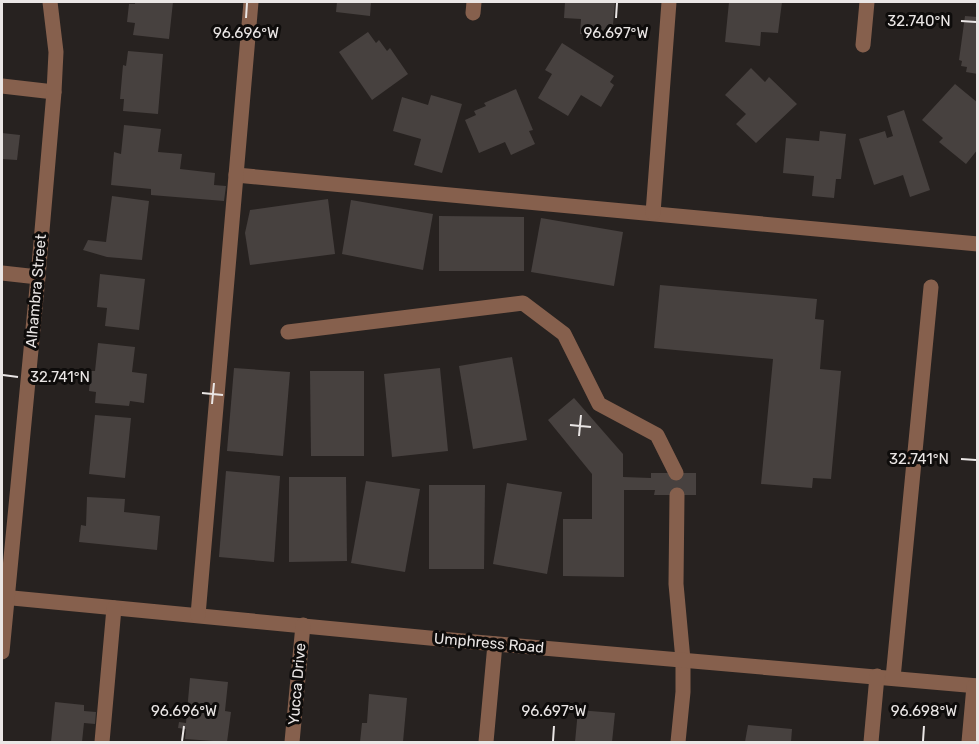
<svg xmlns="http://www.w3.org/2000/svg" width="979" height="744" viewBox="0 0 979 744" font-family="Rubik,sans-serif">
<style>
.building{fill:#47413f}
.lines{fill:none;stroke-linecap:round;stroke-linejoin:round}
.minor{stroke:#86604d;stroke-width:15}
.ticks{fill:none;stroke:#eae6e5;stroke-width:2}
.labels{text-anchor:middle;stroke-width:6;stroke-linejoin:round;paint-order:stroke}
.street-label{font-size:15px;fill:#eae6e5;stroke:#0e0c0b}
.ticks-label{font-size:15px;text-anchor:middle;fill:#eae6e5;stroke:#0e0c0b;stroke-width:6;stroke-linejoin:round;paint-order:stroke}
</style>
<rect width="100%" height="100%" fill="#272220"/>
<g class="building">
<path d="M135 2H173L169 39 133 35 135 23 127 22 129 4H135Z"/>
<path d="M337 2H371L370 16 336 12Z"/>
<path d="M565 2H615L612 36 580 34 581 19 564 18Z"/>
<path d="M729 2H782L778 33 761 32 760 46 725 42Z"/>
<path d="M965 16 978 17V74L966 72 967 67 961 66 962 61 959 60Z"/>
<path d="M368 32 376 43 379 40 387 51 390 48 408 74 372 100 339 52Z"/>
<path d="M562 43 614 76 610 82 614 85 601 107 581 95 568 116 538 98 552 74 545 70Z"/>
<path d="M128 51 163 54 158 114 123 111 124 99H120L123 65 126 66Z"/>
<path d="M751 68 765 82 769 77 797 104 756 143 736 124 746 114 725 95Z"/>
<path d="M955 84 978 103V149L966 164 939 142 943 138 922 120Z"/>
<path d="M516 89 533 130 529 131 535 144 511 155 505 142 479 153 465 120 476 115 474 111 486 106 484 103Z"/>
<path d="M431 95 462 104 442 173 414 165 421 139 393 131 402 97 428 105Z"/>
<path d="M904 110 930 190 910 197 903 175 874 185 859 139 885 131 887 138 893 136 887 116Z"/>
<path d="M124 125 161 129 158 152 182 154 180 169 215 173 214 185 226 186 224 201 151 195V189L111 185 114 152 121 154Z"/>
<path d="M820 131 846 134 841 179H836L834 198 812 196 814 176 783 173 786 138 819 141Z"/>
<path d="M2 133 20 135 17 160 2 159Z"/>
<path d="M112 196 149 201 142 260 107 257 83 250 88 240 106 242Z"/>
<path d="M328 199 335 254 250 265 245 233 250 210Z"/>
<path d="M351 200 433 214 423 270 342 254Z"/>
<path d="M439 216 524 217V271H439Z"/>
<path d="M541 218 623 232 614 286 531 272Z"/>
<path d="M100 274 145 279 139 330 105 326 107 308 97 307Z"/>
<path d="M660 285 817 299 815 319 824 320 820 369 841 371 831 479 813 478 812 488 761 484 773 359 654 348Z"/>
<path d="M98 343 135 347 132 372 147 374 144 403 130 401 129 406 95 403 96 392 89 391 91 371H95Z"/>
<path d="M512 357 527 440 473 449 459 366Z"/>
<path d="M234 368 290 372 283 456 227 451Z"/>
<path d="M440 368 448 451 392 457 384 374Z"/>
<path d="M310 371H364V456H311Z"/>
<path d="M574 398 623 454V477L651 478V473H696V495H654L655 490H624V577L563 576V519H592V474L548 420Z"/>
<path d="M95 415 131 418 125 478 89 474Z"/>
<path d="M226 471 280 476 274 562 219 557Z"/>
<path d="M289 477H346L347 561 289 562Z"/>
<path d="M366 481 420 489 405 572 351 563Z"/>
<path d="M507 483 562 492 547 574 493 564Z"/>
<path d="M429 485H485L484 569H429Z"/>
<path d="M87 497 125 499 124 512 160 516 157 550 79 542 81 525 86 526Z"/>
<path d="M190 678 228 682 225 711 231 712 227 742 185 739 186 729 178 728 179 722 186 723Z"/>
<path d="M369 694 407 698 403 742H360L362 723H367Z"/>
<path d="M55 702 84 705V711L96 712 95 724 84 723 82 742H51Z"/>
<path d="M578 710 615 713 612 742H575Z"/>
<path d="M748 725 792 729 791 742H745Z"/>
</g>
<g class="lines">
<g class="minor">
<path d="M473 13 474 2"/>
<path d="M863 45 867 2"/>
<path d="M2 86 54 92"/>
<path d="M236 175 978 244"/>
<path d="M653 213 669 2"/>
<path d="M2 273 38 277"/>
<path d="M288 332 523 303 564 334 599 404 657 435 676 473"/>
<path d="M677 495 676 584 683 660V692L678 742"/>
<path d="M2 597 440 639 978 686"/>
<path d="M198 615 251 2"/>
<path d="M2 652 38 277 54 92 56 52 50 2"/>
<path d="M893 678 931 287"/>
<path d="M102 742 114 608"/>
<path d="M292 742 303 625"/>
<path d="M486 742 495 644"/>
<path d="M871 742 877 676"/>
<path d="M969 742 974 686"/>
</g>
</g>
<path class="ticks" d="M246 18 247 3M616 18 617 3M961 21 976 22M3 375 18 377M202 393 223 395M212 404 214 383M570 425 591 427M579 436 581 415M961 459 976 460M182 741 184 726M553 741 554 726M923 741 924 726"/>
<g class="labels">
<g class="street-label">
<text transform="translate(36 291) rotate(-85)" y="5">Alhambra Street</text>
<text transform="translate(489 643) rotate(5)" y="5">Umphress Road</text>
<text transform="translate(297 684) rotate(-85)" y="5">Yucca Drive</text>
</g>
</g>
<g class="ticks-label">
<text x="919" y="26">32.740°N</text>
<text x="246" y="38">96.696°W</text>
<text x="616" y="38">96.697°W</text>
<text x="60" y="382">32.741°N</text>
<text x="919" y="464">32.741°N</text>
<text x="184" y="716">96.696°W</text>
<text x="554" y="716">96.697°W</text>
<text x="924" y="716">96.698°W</text>
</g>
<rect width="979" height="744" fill="none" stroke="#eae6e5" stroke-width="6"/>
</svg>
